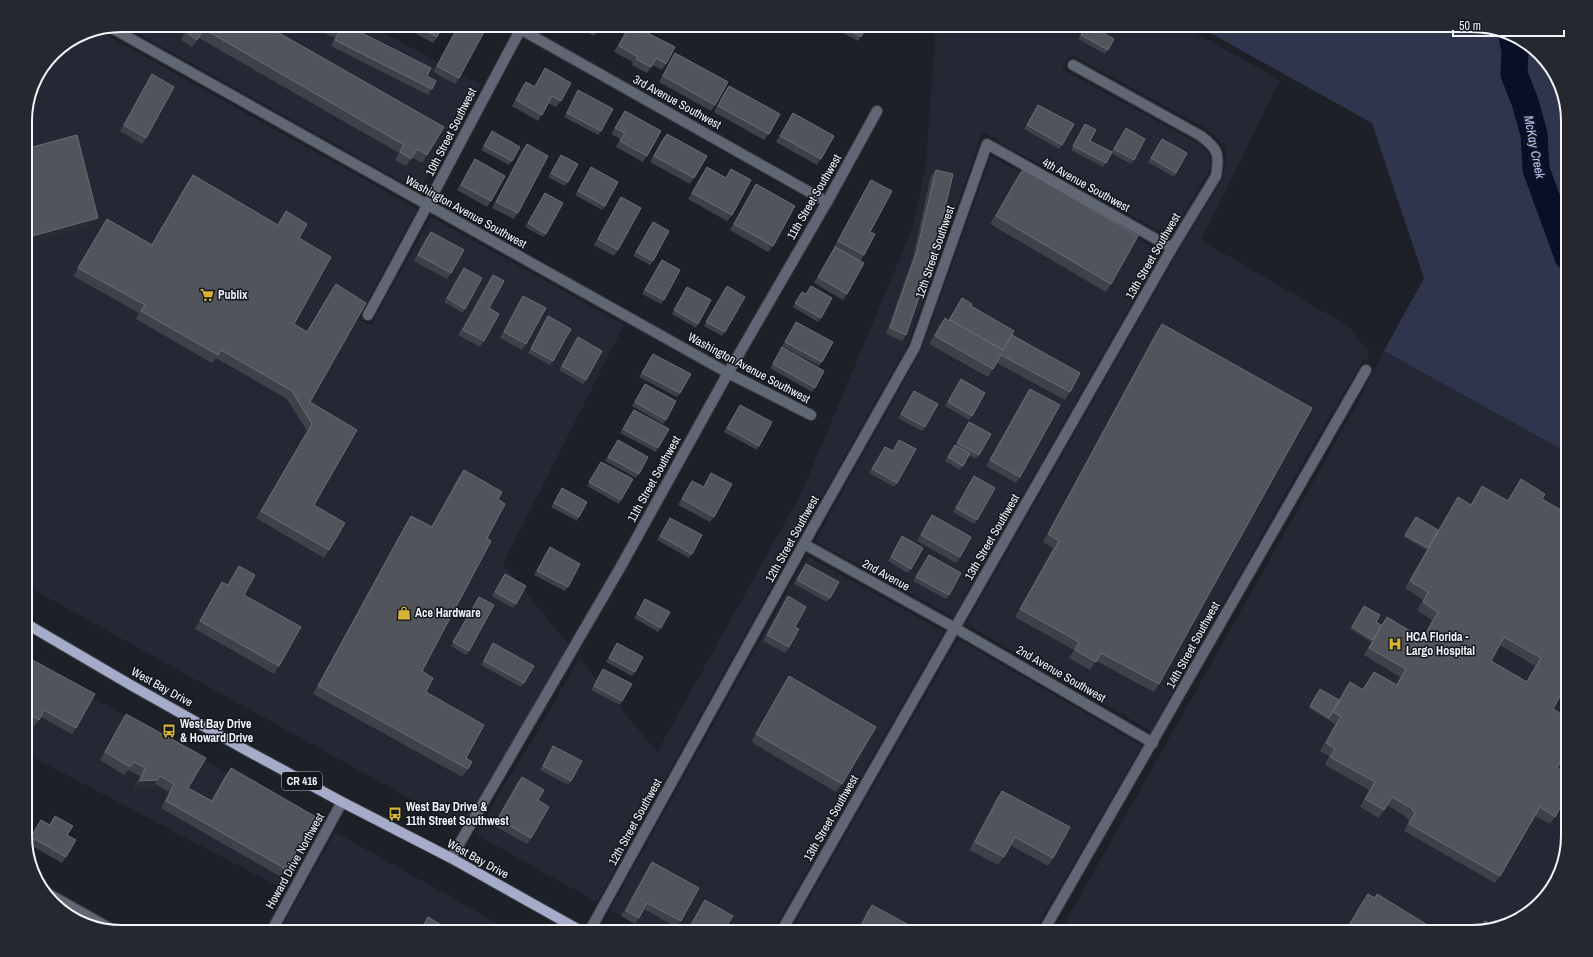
<svg xmlns="http://www.w3.org/2000/svg" width="1593" height="957" viewBox="0 0 1593 957" font-family="'Archivo Narrow',sans-serif">
<style>
.built{fill:#242835}
.green{fill:#2f354d}
.lines{fill:none;stroke-linecap:round;stroke-linejoin:round}
.river{stroke:#0a0f28;stroke-width:27}
.street-casing{stroke:#3b3e45;stroke-width:12}
.primary-casing{stroke:#3b3e45;stroke-width:12}
.street{stroke:#616674;stroke-width:10}
.primary{stroke:#a4acca;stroke-width:10}
.wall{fill:#3f4148;fill-rule:evenodd}
.shaded-wall{fill:#292b33}
.building{fill:#52545b;stroke:#6b6d74;fill-rule:evenodd}
.labels{text-anchor:middle;stroke-width:3;stroke-linejoin:round;paint-order:stroke}
.shield{fill:#14161e;stroke:#b0b1b8;stroke-width:1}
.shield-label{font-size:11px;font-weight:bold;fill:#f3f4fa}
.street-label{font-size:12px;fill:#f3f4fa;stroke:#14161e}
.poi-label{font-size:12px;font-weight:bold;fill:#f3f4fa;stroke:#14161e;text-anchor:start}
.water-label{font-size:13px;font-style:italic;fill:#b5c4fd;stroke:#14161e}
.rim{fill:none;stroke:#f3f4fa;stroke-width:2}
</style>
<rect width="100%" height="100%" fill="#1d2027"/>
<g class="built">
<path d="M123 25H369L481 85 452 141 419 191Z"/>
<path d="M936 25H1181L1280 80 1201 240 1348 326 1370 353 1366 360 1364 359 1314 443 1151 731 966 624 1178 252 1222 180 1226 164V157L1228 155 1225 150V143L1222 144 1218 138 1205 128 1070 54 1062 69 1197 143 1207 151 1210 156V163L1208 173 1170 237 996 140 997 138 984 133 982 134 976 148 977 149 908 344 801 533 597 902 475 834 542 724 579 658 657 752 802 492 913 227 926 165Z"/>
<path d="M97 30 417 209 358 319 371 325 431 217 624 325 503 564 569 645 529 716 461 827 25 585V115L32 84 53 53 85 32Z"/>
<path d="M991 156 1161 252 953 617 815 541 922 349Z"/>
<path d="M1384 351 1568 453V836L1555 884 1520 919 1472 932H1060L1359 401Z"/>
<path d="M807 556 944 632 772 932H651L610 910Z"/>
<path d="M958 639 1142 746 1034 932H790Z"/>
<path d="M25 660 321 825 285 890 25 753Z"/>
<path d="M335 832 513 932H279Z"/>
</g>
<path class="green" d="M1196 25H1472L1520 38 1555 73 1568 115V453L1384 351 1424 278 1372 123Z"/>
<g class="lines">
<path class="river" d="M1512 36 1515 51 1514 74 1525 102 1534 134 1536 169 1568 257"/>
<g class="street-casing">
<g id="street">
<path d="M513 25 827 202"/>
<path d="M110 27 728 373 811 415"/>
<path d="M368 315C421 219 471 121 523 25"/>
<path d="M804 544 955 628 1153 743"/>
<path d="M451 858 620 568 728 373 827 202 877 111"/>
<path d="M47 893 113 930"/>
<path d="M271 932 342 802"/>
<path d="M589 932 812 529 915 347 987 144 1172 248"/>
<path d="M781 932 1172 248 1216 176C1220 154 1218 149 1201 136L1073 65"/>
<path d="M1043 932 1366 370"/>
</g>
</g>
<g class="primary-casing">
<path id="primary" d="M25 623 129 684 244 749 342 802 451 858 583 932"/>
</g>
<use href="#street" class="street"/>
<use href="#primary" class="primary"/>
</g>
<g class="wall">
<path d="M177 25H265L427 155 422 163 412 157 406 166 395 160 399 153 199 38 192 47 181 40 185 32 177 26Z"/>
<path d="M329 25H346L427 76 432 89 428 95 331 46 335 38 325 33Z"/>
<path d="M400 25H443L437 37 433 43Z"/>
<path d="M458 25H471L459 78 455 84 433 72Z"/>
<path d="M574 25H601L594 36Z"/>
<path d="M629 25 666 64 662 70 652 65 647 73 632 65 633 62 614 52 626 30Z"/>
<path d="M848 25H868L858 41 843 33Z"/>
<path d="M1086 25 1108 50 1105 54 1078 39Z"/>
<path d="M675 53 715 105 711 111 659 82 671 59Z"/>
<path d="M545 68 561 101 556 107 548 103 538 121 512 106 522 87 526 82 534 86Z"/>
<path d="M152 74 146 138 142 144 120 131 148 80Z"/>
<path d="M729 86 769 134 764 140 714 112 724 92Z"/>
<path d="M578 90 601 131 598 135 564 117Z"/>
<path d="M1038 105 1062 145 1059 149 1024 129Z"/>
<path d="M625 111 647 156 643 162 616 147 620 139 611 134Z"/>
<path d="M793 113 821 159 817 165 776 142Z"/>
<path d="M1085 124 1090 141 1111 152 1126 128 1134 160 1131 164 1111 153 1103 167 1071 150Z"/>
<path d="M492 131 512 161 509 165 481 150Z"/>
<path d="M667 134 694 178 690 184 650 162 662 139Z"/>
<path d="M1162 139 1176 173 1174 177 1148 162Z"/>
<path d="M527 144 518 213 514 219 492 208 522 150Z"/>
<path d="M561 155 568 182 565 186 548 177Z"/>
<path d="M475 159 491 201 487 207 457 190 471 165Z"/>
<path d="M591 167 605 206 602 210 575 195Z"/>
<path d="M707 167 726 178 731 169 732 215 727 221 688 199 703 173Z"/>
<path d="M1023 169 1111 284 1106 292 990 224 1017 177Z"/>
<path d="M936 170 906 335 902 341 886 334 913 257 931 176Z"/>
<path d="M193 175 277 225 286 211 299 238 294 324 307 331 330 292 336 284 310 402 357 430 314 505 329 550 324 558 256 518 307 431 287 399 216 358 212 363 136 319 139 313 73 276 102 227 107 219 151 245 187 183Z"/>
<path d="M871 180 870 232 864 255 860 261 847 294 843 300 814 283 831 253 835 247H834L867 186Z"/>
<path d="M756 184 773 246 768 252 730 230 752 190Z"/>
<path d="M545 193 546 234 543 237 525 227Z"/>
<path d="M621 197 618 250 614 256 594 245 617 203Z"/>
<path d="M653 222V261L650 265 633 256Z"/>
<path d="M431 232 451 273 447 279 414 261 426 238Z"/>
<path d="M662 260 664 300 661 304 642 294 659 264Z"/>
<path d="M464 268 465 309 463 313 444 302Z"/>
<path d="M493 275 484 341 480 347 458 335 489 281Z"/>
<path d="M727 286 725 332 722 336 704 326Z"/>
<path d="M811 286 821 318 818 322 793 307 802 292 806 294Z"/>
<path d="M687 287 698 324 696 328 672 314Z"/>
<path d="M523 296 526 344 522 350 500 338 519 302Z"/>
<path d="M962 298 971 306 1011 335 1070 392 1065 400 997 363 988 377 929 344 939 326 945 318 948 320Z"/>
<path d="M548 316 553 361 550 365 528 353 545 320Z"/>
<path d="M796 322 822 362 819 366 782 346Z"/>
<path d="M1162 324 1159 684 1154 692 1096 661 1090 670 1069 658 1074 650 1015 617 1053 548 1043 542 1156 332Z"/>
<path d="M578 337 586 380 583 384 559 370Z"/>
<path d="M782 347 815 388 812 392 770 368Z"/>
<path d="M653 354 680 393 677 397 639 377Z"/>
<path d="M961 379 972 416 969 420 945 406Z"/>
<path d="M645 384 666 420 663 424 632 406Z"/>
<path d="M1030 389 1020 477 1016 483 986 466 1026 394Z"/>
<path d="M914 391 925 427 922 431 898 418Z"/>
<path d="M740 405 759 446 757 450 724 432Z"/>
<path d="M634 410 658 448 656 452 620 433Z"/>
<path d="M969 422 979 455 976 459 969 455 960 470 945 461 952 449 955 445H956Z"/>
<path d="M618 440 639 474 636 478 605 461Z"/>
<path d="M899 440 897 483 894 487 869 473 885 447 893 451Z"/>
<path d="M601 462 621 500 619 504 587 486Z"/>
<path d="M464 470 498 499 487 538 422 671 426 692 466 758 468 769 462 777 313 694 406 523 411 516 431 527 458 478Z"/>
<path d="M711 473 714 517 710 522 678 505 688 487 692 481 703 487Z"/>
<path d="M974 476 977 520 974 524 953 512Z"/>
<path d="M1521 479 1542 499 1553 709 1568 718V772L1557 766V768L1555 817 1550 824 1535 816 1500 876 1495 883 1404 831 1409 821 1405 816 1387 805 1379 818 1360 807 1369 790 1325 765 1329 756 1320 751 1335 724 1309 708 1320 689 1336 705 1344 690 1350 682 1362 689 1374 672 1396 685 1400 677 1364 655 1381 625 1387 617 1422 638 1432 620 1417 610 1423 600 1405 588 1436 533 1426 550 1404 537 1416 517 1438 530 1453 505 1458 497 1471 505 1482 486 1507 501ZM1500 645 1535 666 1526 682 1491 661Z"/>
<path d="M562 488 579 517 577 521 551 507Z"/>
<path d="M932 515 960 557 956 563 917 541 928 521Z"/>
<path d="M670 518 692 554 689 558 657 540Z"/>
<path d="M902 536 911 569 908 573 888 561Z"/>
<path d="M550 547 568 587 565 591 534 575 547 551Z"/>
<path d="M929 555 949 595 946 599 913 581Z"/>
<path d="M806 564 830 598 827 602 794 584Z"/>
<path d="M239 566 244 595 279 666 274 674 195 629 217 590 222 582 227 585Z"/>
<path d="M505 574 516 604 513 608 492 596Z"/>
<path d="M788 596 795 627 789 647 785 653 763 641 784 602Z"/>
<path d="M479 597 469 651 466 655 451 646Z"/>
<path d="M645 599 661 628 658 632 634 618Z"/>
<path d="M1364 606 1376 622 1381 625 1371 642 1350 629Z"/>
<path d="M493 643 524 683 521 687 481 665Z"/>
<path d="M617 643 635 672 632 676 606 662Z"/>
<path d="M25 656 76 728 72 734 41 717 35 726 25 720Z"/>
<path d="M603 669 622 701 620 705 591 690Z"/>
<path d="M789 676 842 784 836 792 751 742 784 684Z"/>
<path d="M126 714 188 788 211 801 225 776 231 768 286 869 281 877 161 808 169 792 155 784 151 788H134L140 776 128 770 124 775 100 760 121 722Z"/>
<path d="M553 746 571 781 568 785 540 770Z"/>
<path d="M522 777 538 800 531 838 527 844 493 825 517 783Z"/>
<path d="M1002 791 1053 858 1048 866 1010 845 1004 857 998 865 969 850 996 799Z"/>
<path d="M55 816 67 835 66 857 62 863 27 843 37 826 41 820 49 825Z"/>
<path d="M652 862 681 921 676 927 644 909 639 918 635 924 621 916 648 868Z"/>
<path d="M1368 894 1431 930 1442 932H1344L1362 902Z"/>
<path d="M705 900 728 924 741 932H686L701 906Z"/>
<path d="M872 905 914 932H856L866 913Z"/>
<path d="M428 917 453 932H418Z"/>
</g>
<g class="shaded-wall">
<path d="M98 218 93 226 25 244V238Z"/>
<path d="M160 776 151 788H134L140 781Z"/>
</g>
<g class="building">
<path d="M190 25H265L444 127 427 155 417 149 411 159 400 152 404 145 204 29 197 40 186 32Z"/>
<path d="M330 25H346L431 68 427 76 436 81 432 89 335 40 339 32 330 27Z"/>
<path d="M415 25H443L437 37Z"/>
<path d="M459 25H471L484 32 459 78 437 66Z"/>
<path d="M584 25H601L597 32Z"/>
<path d="M630 25H632L675 47 666 64 656 58 651 67 636 59 638 57 619 46Z"/>
<path d="M848 25H868L861 37 846 29Z"/>
<path d="M1086 25H1089L1114 39 1108 50 1081 35Z"/>
<path d="M675 53 728 82 715 105 663 76Z"/>
<path d="M545 68 571 83 561 101 552 96 542 115 516 100 526 82 535 87Z"/>
<path d="M152 74 174 87 146 138 124 125Z"/>
<path d="M729 86 780 114 769 134 718 106Z"/>
<path d="M578 90 613 109 601 131 567 113Z"/>
<path d="M1038 105 1074 124 1062 145 1027 125Z"/>
<path d="M625 111 661 131 647 156 620 141 625 133 615 128Z"/>
<path d="M793 113 834 136 821 159 780 136Z"/>
<path d="M1085 124 1096 130 1090 141 1112 152 1106 163 1073 146Z"/>
<path d="M1126 128 1145 139 1134 160 1114 149Z"/>
<path d="M492 131 520 147 512 161 484 146Z"/>
<path d="M667 134 707 156 694 178 654 156Z"/>
<path d="M77 135 98 218 25 238V149Z"/>
<path d="M1162 139 1187 153 1176 173 1151 158Z"/>
<path d="M527 144 548 156 518 213 496 202Z"/>
<path d="M561 155 578 164 568 182 551 173Z"/>
<path d="M475 159 505 176 491 201 461 185Z"/>
<path d="M591 167 618 182 605 206 578 191Z"/>
<path d="M707 167 726 178 731 169 751 180 732 215 692 193Z"/>
<path d="M1023 169 1138 236 1111 284 996 216Z"/>
<path d="M936 170 953 174 934 254 906 335 890 328 917 251Z"/>
<path d="M193 175 278 225 286 211 307 224 299 238 331 257 294 324 307 332 336 284 366 303 310 402 357 430 314 505 345 523 329 550 261 511 312 424 292 391 221 350 218 355 141 311 145 305 78 268 107 219 152 245Z"/>
<path d="M871 180 892 191 870 232 875 234 864 255 838 241Z"/>
<path d="M756 184 795 206 773 246 734 224Z"/>
<path d="M545 193 563 203 546 234 528 223Z"/>
<path d="M621 197 641 208 618 250 598 239Z"/>
<path d="M653 222 669 231 653 261 636 252Z"/>
<path d="M431 232 464 250 451 273 418 255Z"/>
<path d="M835 247 864 263 847 294 818 277Z"/>
<path d="M662 260 680 270 664 300 645 290Z"/>
<path d="M464 268 482 278 465 309 447 298Z"/>
<path d="M493 275 504 281 489 308 499 314 484 341 463 330Z"/>
<path d="M727 286 745 297 725 332 706 322Z"/>
<path d="M811 286 832 298 821 318 795 303 802 292 806 294Z"/>
<path d="M687 287 711 300 698 324 674 310Z"/>
<path d="M523 296 546 308 526 344 504 332Z"/>
<path d="M962 298 972 304 971 306 1014 331 1003 350 950 320 949 321Z"/>
<path d="M548 316 571 329 553 361 531 349Z"/>
<path d="M945 318 949 321 950 320 1003 350 1012 335 1080 373 1070 392 1001 355 993 369 935 336Z"/>
<path d="M796 322 833 342 822 362 785 342Z"/>
<path d="M1162 324 1312 408 1159 684 1101 653 1096 662 1075 650 1079 642 1020 609 1059 541 1048 534Z"/>
<path d="M578 337 602 351 586 380 562 366Z"/>
<path d="M782 347 824 371 815 388 773 364Z"/>
<path d="M653 354 691 374 680 393 642 373Z"/>
<path d="M961 379 985 393 972 416 948 402Z"/>
<path d="M645 384 676 401 666 420 635 402Z"/>
<path d="M1030 389 1060 405 1020 477 990 460Z"/>
<path d="M914 391 938 404 925 427 901 414Z"/>
<path d="M740 405 772 422 759 446 727 428Z"/>
<path d="M634 410 669 429 658 448 623 429Z"/>
<path d="M969 422 991 434 979 455 957 443Z"/>
<path d="M618 440 648 457 639 474 608 457Z"/>
<path d="M899 440 916 449 897 483 872 469 885 447 893 451Z"/>
<path d="M955 445 970 453 963 466 948 457Z"/>
<path d="M601 462 633 479 621 500 589 482Z"/>
<path d="M464 470 502 492 498 499 505 504 487 538 491 541 422 671 433 678 426 692 484 725 466 758 472 762 468 769 318 686 411 516 432 527Z"/>
<path d="M711 473 732 484 714 517 682 499 692 481 704 487Z"/>
<path d="M974 476 995 488 977 520 956 508Z"/>
<path d="M1521 479 1545 494 1542 499 1568 514V681L1553 709 1568 718V761L1562 758 1557 768 1568 775V794L1555 817 1540 807 1500 876 1409 824 1415 813 1411 808 1392 797 1384 810 1365 799 1375 782 1330 757 1335 749 1326 743 1341 716 1333 712 1350 682 1363 690 1374 672 1397 685 1406 669 1369 648 1387 617 1423 639 1438 612 1423 602 1428 592 1410 581 1458 497 1471 505 1482 486 1508 501ZM1504 637 1541 658 1527 682 1491 661Z"/>
<path d="M562 488 587 502 579 517 554 503Z"/>
<path d="M932 515 971 537 960 557 921 535Z"/>
<path d="M1416 517 1438 530 1428 548 1405 535Z"/>
<path d="M670 518 702 535 692 554 660 536Z"/>
<path d="M902 536 923 548 911 569 891 557Z"/>
<path d="M550 547 580 564 568 587 537 571Z"/>
<path d="M929 555 961 573 949 595 916 577Z"/>
<path d="M806 564 839 582 830 598 797 580Z"/>
<path d="M239 566 255 575 244 595 301 627 279 666 200 621 222 582 228 585Z"/>
<path d="M505 574 526 586 516 604 495 592Z"/>
<path d="M788 596 806 607 795 627 799 629 789 647 767 635Z"/>
<path d="M479 597 494 605 469 651 453 642Z"/>
<path d="M645 599 670 612 661 628 637 614Z"/>
<path d="M1364 606 1380 615 1376 622 1381 625 1373 640 1352 627Z"/>
<path d="M493 643 534 666 524 683 484 661Z"/>
<path d="M617 643 643 657 635 672 609 658Z"/>
<path d="M25 656 95 694 76 728 44 710 39 720 25 712Z"/>
<path d="M603 669 632 684 622 701 594 686Z"/>
<path d="M789 676 876 727 842 784 756 734Z"/>
<path d="M1320 689 1339 700 1329 718 1310 706Z"/>
<path d="M126 714 206 758 188 788 212 801 231 768 316 817 286 869 166 801 174 784 160 776 157 780 140 781 145 768 134 762 130 767 105 752Z"/>
<path d="M553 746 582 761 571 781 543 766Z"/>
<path d="M522 777 544 790 538 800 549 807 531 838 498 819Z"/>
<path d="M1002 791 1070 827 1053 858 1015 837 1004 857 975 842Z"/>
<path d="M25 797 29 800 25 806Z"/>
<path d="M55 816 73 826 67 835 76 840 66 857 31 837 41 820 50 825Z"/>
<path d="M652 862 699 888 681 921 647 903 639 918 626 911Z"/>
<path d="M1368 894 1375 898 1377 894 1426 924 1424 927 1431 930 1434 927 1442 932H1345Z"/>
<path d="M705 900 733 916 728 924 741 932H687Z"/>
<path d="M872 905 916 929 914 932H858Z"/>
<path d="M428 917 453 932H422L424 929 422 928Z"/>
<path d="M1485 921 1493 926 1480 930Z"/>
</g>
<defs>
<g id="supermarket-bare" transform="scale(1.08)"><path d="M-6-5.5h2.5l.6 2H6L4.5 2H-2.5L-4.4-4H-6ZM-1.5 3.2a1.3 1.3 0 1 0 .1 0ZM3 3.2a1.3 1.3 0 1 0 .1 0Z" fill="#d7b434" stroke="#14161e" stroke-width="2.5" paint-order="stroke"/></g>
<g id="shop-bare" transform="scale(1.08)"><path d="M-5-2.5h2.3a2.7 3.5 0 0 1 5.4 0H5L5.5 6h-11ZM-1.5-2.5h3a1.5 2.3 0 0 0-3 0Z" fill="#d7b434" stroke="#14161e" stroke-width="2.5" paint-order="stroke"/></g>
<g id="hospital-bare" transform="scale(1.08)"><path d="M-5-5h3v3.5h4V-5h3V5h-3V1.5h-4V5h-3Z" fill="#d7b434" stroke="#14161e" stroke-width="2.5" paint-order="stroke"/></g>
<g id="bus-bare" transform="scale(1.08)"><path d="M-5-6H5V4H4V6H2V4H-2V6H-4V4H-5ZM-3.5-4V0h7V-4ZM-3.5 1.2v1.5H-2V1.2ZM2 1.2v1.5H3.5V1.2Z" fill="#d7b434" stroke="#14161e" stroke-width="2.5" paint-order="stroke"/></g>
</defs>
<g fill-rule="evenodd">
<use href="#supermarket-bare" x="207" y="295"/>
<use href="#shop-bare" x="404" y="613"/>
<use href="#hospital-bare" x="1395" y="644"/>
<use href="#bus-bare" x="169" y="731"/>
<use href="#bus-bare" x="395" y="814"/>
</g>
<g class="labels">
<rect class="shield" x="282" y="772" width="40" height="18" rx="3"/>
<g class="shield-label">
<text x="302" y="785">CR 416</text>
</g>
<g class="street-label">
<text transform="translate(677 102) rotate(29)" y="4">3rd Avenue Southwest</text>
<text transform="translate(451 132) rotate(-63)" y="4">10th Street Southwest</text>
<text transform="translate(1086 185) rotate(29)" y="4">4th Avenue Southwest</text>
<text transform="translate(814 197) rotate(-60)" y="4">11th Street Southwest</text>
<text transform="translate(466 212) rotate(29)" y="4">Washington Avenue Southwest</text>
<text transform="translate(935 252) rotate(-71)" y="4">12th Street Southwest</text>
<text transform="translate(1153 256) rotate(-60)" y="4">13th Street Southwest</text>
<text transform="translate(749 368) rotate(28)" y="4">Washington Avenue Southwest</text>
<text transform="translate(654 479) rotate(-61)" y="4">11th Street Southwest</text>
<text transform="translate(992 537) rotate(-60)" y="4">13th Street Southwest</text>
<text transform="translate(792 539) rotate(-61)" y="4">12th Street Southwest</text>
<text transform="translate(886 575) rotate(29)" y="4">2nd Avenue</text>
<text transform="translate(1193 645) rotate(-61)" y="4">14th Street Southwest</text>
<text transform="translate(1061 674) rotate(30)" y="4">2nd Avenue Southwest</text>
<text transform="translate(162 687) rotate(29)" y="4">West Bay Drive</text>
<text transform="translate(831 818) rotate(-60)" y="4">13th Street Southwest</text>
<text transform="translate(635 822) rotate(-61)" y="4">12th Street Southwest</text>
<text transform="translate(478 859) rotate(29)" y="4">West Bay Drive</text>
<text transform="translate(295 861) rotate(-61)" y="4">Howard Drive Northwest</text>
</g>
<g class="poi-label">
<text x="218" y="299">Publix</text>
<text x="415" y="617">Ace Hardware</text>
<text x="1406" y="641">HCA Florida -<tspan x="1406" dy="14">Largo Hospital</tspan></text>
<text x="180" y="728">West Bay Drive<tspan x="180" dy="14">&amp; Howard Drive</tspan></text>
<text x="406" y="811">West Bay Drive &amp;<tspan x="406" dy="14">11th Street Southwest</tspan></text>
</g>
<g class="water-label">
<text transform="translate(1535 147) rotate(79)" y="5">McKay Creek</text>
</g>
</g>
<path d="M0 0H1593V957H0ZM121 32H1472A89 89 0 0 1 1561 121V836A89 89 0 0 1 1472 925H121A89 89 0 0 1 32 836V121A89 89 0 0 1 121 32Z" fill="#262830" fill-rule="evenodd"/>
<path class="rim" d="M121 32H1472A89 89 0 0 1 1561 121V836A89 89 0 0 1 1472 925H121A89 89 0 0 1 32 836V121A89 89 0 0 1 121 32Z"/>
<path d="M1453 30v6h111v-6" fill="none" stroke="#f3f4fa" stroke-width="2"/>
<text x="1459" y="30" font-size="12" fill="#f3f4fa" stroke="#14161e" stroke-width="3" paint-order="stroke">50 m</text>
</svg>
